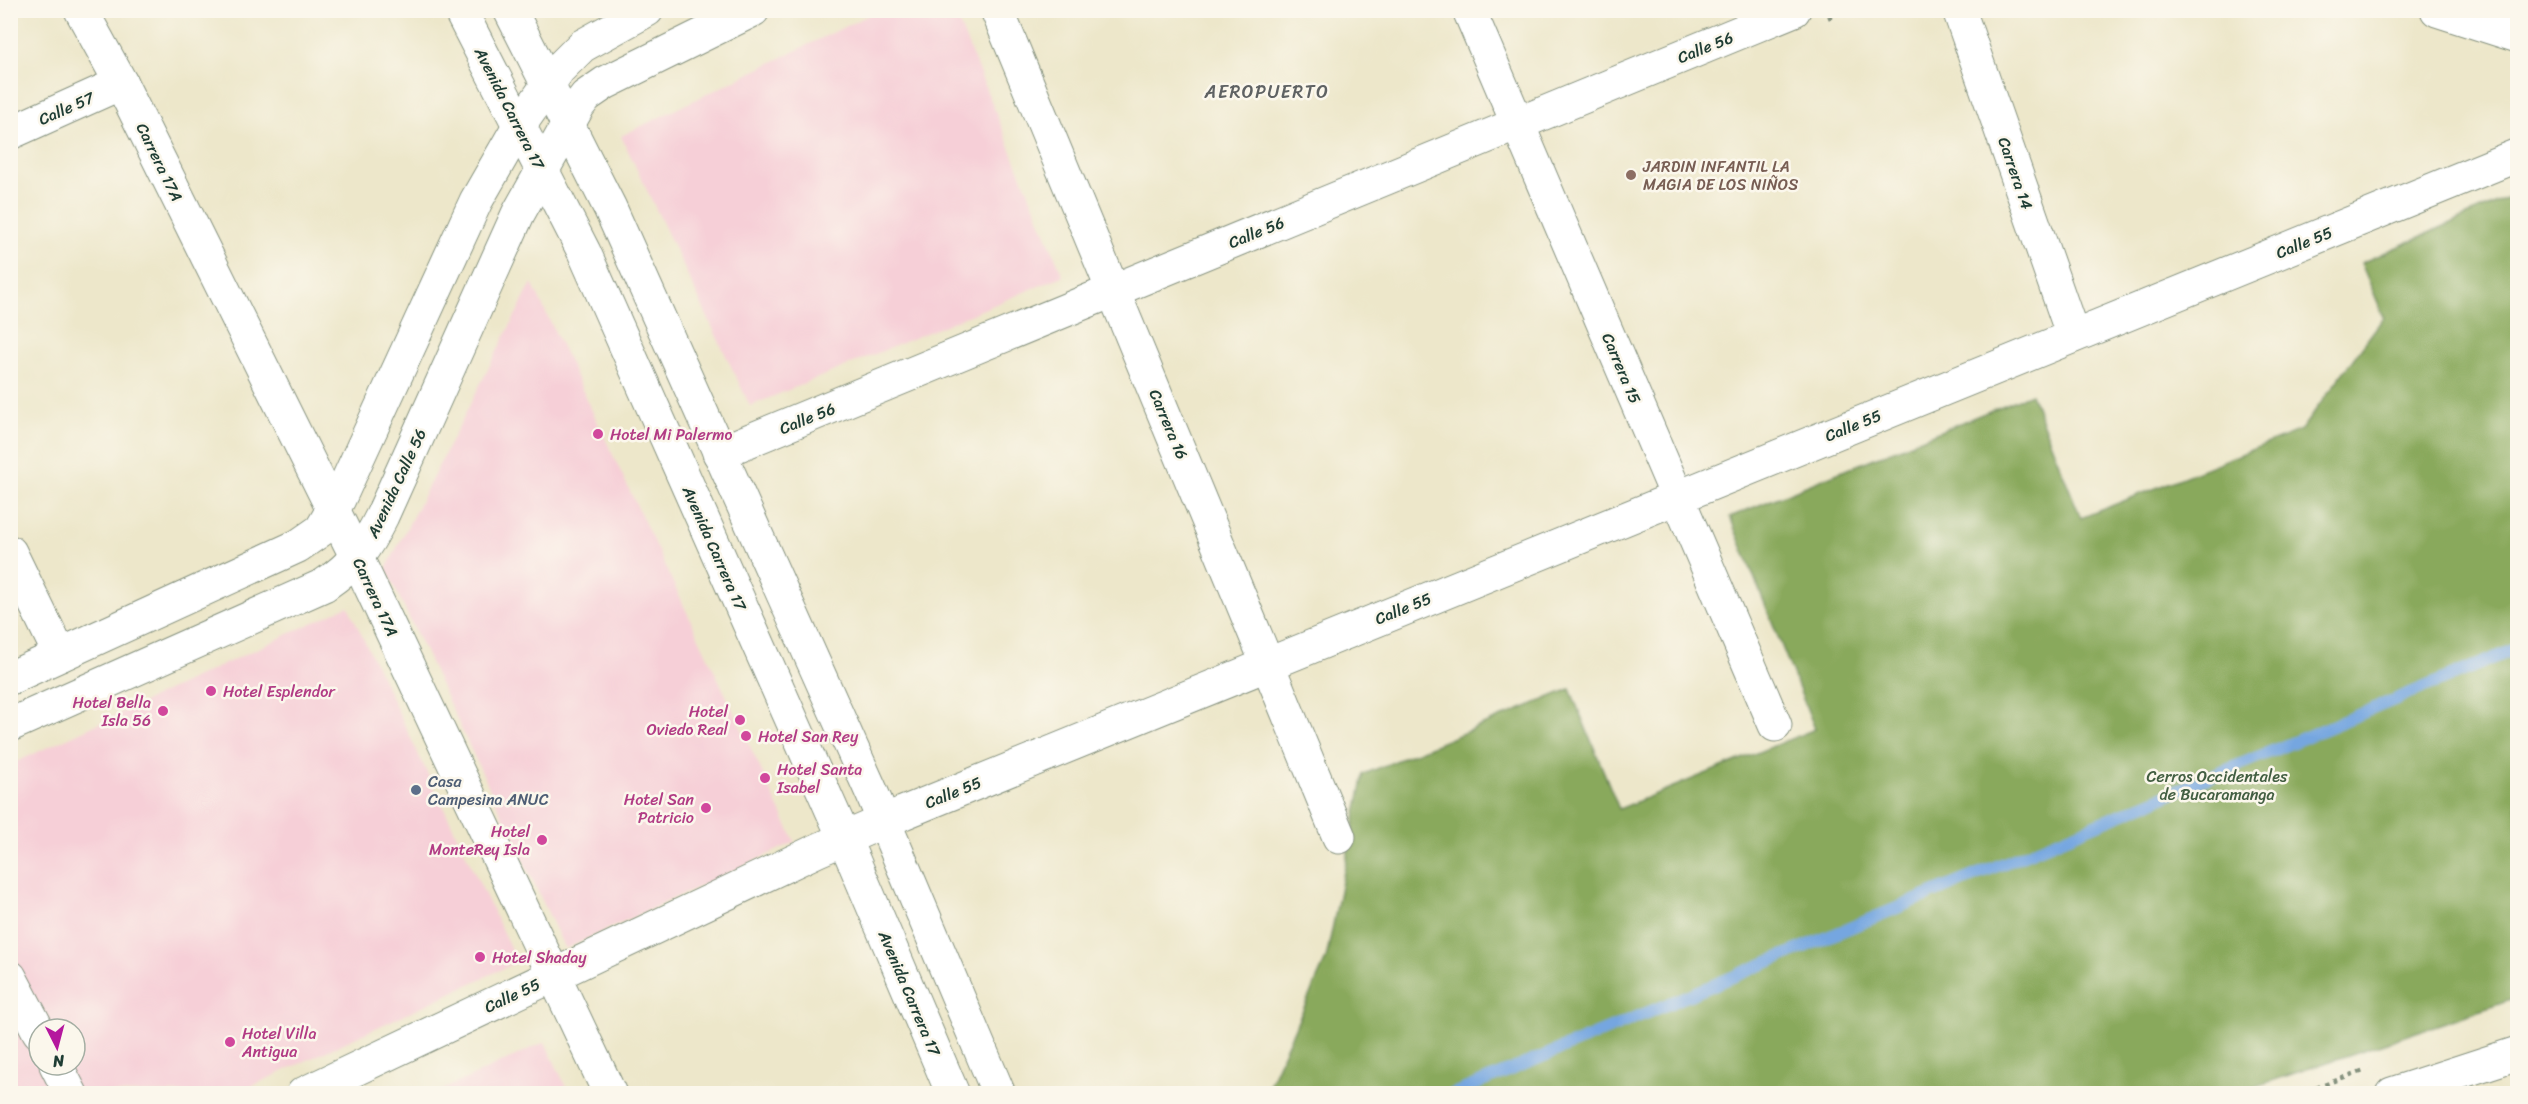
<svg xmlns="http://www.w3.org/2000/svg" width="2528" height="1104" viewBox="0 0 2528 1104" font-family="Sriracha,sans-serif">
<style>
.built{fill:#f6cfd7;fill-rule:evenodd}
.forest{fill:#89a95c;stroke:#547348;stroke-width:1.5}
.lines{fill:none;stroke-linecap:round;stroke-linejoin:round}
.stream{stroke:#75a6e0;stroke-width:12}
.minor-casing{stroke:#86927f;stroke-width:35}
.major-casing{stroke:#86927f;stroke-width:35}
.path{stroke:#86927f;stroke-width:4;stroke-dasharray:4.5 4.5;stroke-linecap:butt}
.minor{stroke:#fff;stroke-width:33}
.major{stroke:#fff;stroke-width:33}
.education-dot{fill:#8d6e63;stroke:#fbf7ec;stroke-width:2}
.hotel-dot{fill:#d1479c;stroke:#fbf7ec;stroke-width:2}
.service-dot{fill:#5c6f8a;stroke:#fbf7ec;stroke-width:2}
.labels{text-anchor:middle;stroke-width:5;stroke-linejoin:round;paint-order:stroke}
.street-label{font-size:16px;fill:#1f3d34;stroke:#fbf7ec}
.education-label{font-size:16px;fill:#785e54;stroke:#fbf7ec;text-anchor:start}
.hotel-label{font-size:16px;fill:#b23c85;stroke:#fbf7ec;text-anchor:start}
.park-label{font-size:16px;fill:#425e41;stroke:#fbf7ec}
.service-label{font-size:16px;fill:#4e5e75;stroke:#fbf7ec;text-anchor:start}
.neighbourhood-label{font-size:18px;letter-spacing:1.5px;fill:#5f6263;stroke:#fbf7ec}
</style>
<rect width="100%" height="100%" fill="#fbf7ec"/>
<filter id="ink" filterUnits="userSpaceOnUse"><feTurbulence type="fractalNoise" baseFrequency=".0167" numOctaves="2"/><feDisplacementMap in="SourceGraphic" scale="12" xChannelSelector="R" yChannelSelector="G"/><feConvolveMatrix kernelMatrix="1 2 1 2 8 2 1 2 1" color-interpolation-filters="sRGB"/></filter>
<filter id="wash" filterUnits="userSpaceOnUse"><feTurbulence type="fractalNoise" baseFrequency=".008" numOctaves="4" result="noise"/><feDisplacementMap in="SourceGraphic" scale="24" xChannelSelector="R" yChannelSelector="G"/><feGaussianBlur stdDeviation="1.35" result="paint"/><feColorMatrix in="noise" values="0 0 0 0 0 0 0 0 0 0 0 0 0 0 0 0 0 1.4 0 .05"/><feComposite in="paint" operator="in"/></filter>
<g filter="url(#wash)">
<rect width="100%" height="100%" fill="#ede7ca"/>
<g class="built">
<path d="M877 11H954L1063 276 750 406 621 136Z"/>
<path d="M532 283 795 842 565 949 386 569Z"/>
<path d="M348 606 517 962 237 1093H11L10 765ZM39 1029H75V1065H39Z"/>
<path d="M545 1042 569 1093H436Z"/>
</g>
<path class="forest" d="M2517 194V998L2236 1093 1265 1094 1326 959 1364 774 1570 689 1619 809 1815 729 1730 517 2031 394 2081 518 2301 430 2384 317 2361 263Z"/>
<g class="lines">
<path class="stream" d="M1453 1094 2518 648"/>
</g>
</g>
<g filter="url(#ink)">
<g class="lines">
<g class="minor-casing">
<g id="minor">
<path d="M81 10 121 83 357 558 610 1094"/>
<path d="M997 10 1339 837"/>
<path d="M1469 10 1775 725"/>
<path d="M1959 10 2073 336"/>
<path d="M2437 10 2518 36"/>
<path d="M10 133 121 83"/>
<path d="M719 453 1794 10"/>
<path d="M10 552 60 655"/>
<path d="M10 977 39 1032"/>
<path d="M56 1065 71 1094"/>
<path d="M303 1094 818 850 903 813 2518 155"/>
<path d="M2392 1094 2518 1053"/>
</g>
</g>
<g class="major-casing">
<g id="major">
<path d="M460 10 584 252 838 824 953 1094"/>
<path d="M510 10 610 208 872 793 999 1094"/>
<path d="M10 678 298 546 321 530 339 499 476 201 519 126 559 69 582 46 647 10"/>
<path d="M10 725 324 585C355 564 366 548 382 516L518 214 579 105 586 96 605 83 753 10"/>
</g>
</g>
<g class="path">
<path d="M2365 10H2371"/>
<path d="M1828 18 1847 10"/>
<path d="M2299 1094 2364 1070"/>
</g>
<use href="#minor" class="minor"/>
<use href="#major" class="major"/>
</g>
</g>
<circle class="education-dot" cx="1631" cy="175" r="6"/>
<g class="hotel-dot">
<circle cx="598" cy="434" r="6"/>
<circle cx="211" cy="691" r="6"/>
<circle cx="163" cy="711" r="6"/>
<circle cx="740" cy="720" r="6"/>
<circle cx="746" cy="736" r="6"/>
<circle cx="765" cy="778" r="6"/>
<circle cx="706" cy="808" r="6"/>
<circle cx="542" cy="840" r="6"/>
<circle cx="480" cy="957" r="6"/>
<circle cx="230" cy="1042" r="6"/>
</g>
<circle class="service-dot" cx="416" cy="790" r="6"/>
<g class="labels">
<g class="street-label">
<text transform="translate(1705 47) rotate(-22)" y="6">Calle 56</text>
<text transform="translate(66 108) rotate(-24)" y="6">Calle 57</text>
<text transform="translate(510 108) rotate(63)" y="6">Avenida Carrera 17</text>
<text transform="translate(160 162) rotate(64)" y="6">Carrera 17A</text>
<text transform="translate(2016 173) rotate(71)" y="6">Carrera 14</text>
<text transform="translate(1256 232) rotate(-22)" y="6">Calle 56</text>
<text transform="translate(2304 242) rotate(-22)" y="6">Calle 55</text>
<text transform="translate(1622 368) rotate(67)" y="6">Carrera 15</text>
<text transform="translate(807 418) rotate(-22)" y="6">Calle 56</text>
<text transform="translate(1169 424) rotate(67)" y="6">Carrera 16</text>
<text transform="translate(1853 425) rotate(-22)" y="6">Calle 55</text>
<text transform="translate(396 483) rotate(-65)" y="6">Avenida Calle 56</text>
<text transform="translate(715 548) rotate(66)" y="6">Avenida Carrera 17</text>
<text transform="translate(376 597) rotate(65)" y="6">Carrera 17A</text>
<text transform="translate(1403 608) rotate(-22)" y="6">Calle 55</text>
<text transform="translate(953 792) rotate(-22)" y="6">Calle 55</text>
<text transform="translate(910 993) rotate(67)" y="6">Avenida Carrera 17</text>
<text transform="translate(512 995) rotate(-25)" y="6">Calle 55</text>
</g>
<g class="education-label">
<text x="1643" y="172">JARDIN INFANTIL LA<tspan x="1643" dy="18">MAGIA DE LOS NIÑOS</tspan></text>
</g>
<g class="hotel-label">
<text x="610" y="440">Hotel Mi Palermo</text>
<text x="223" y="697">Hotel Esplendor</text>
<text x="151" y="708" text-anchor="end">Hotel Bella<tspan x="151" dy="18">Isla 56</tspan></text>
<text x="728" y="717" text-anchor="end">Hotel<tspan x="728" dy="18">Oviedo Real</tspan></text>
<text x="758" y="742">Hotel San Rey</text>
<text x="777" y="775">Hotel Santa<tspan x="777" dy="18">Isabel</tspan></text>
<text x="694" y="805" text-anchor="end">Hotel San<tspan x="694" dy="18">Patricio</tspan></text>
<text x="530" y="837" text-anchor="end">Hotel<tspan x="530" dy="18">MonteRey Isla</tspan></text>
<text x="492" y="963">Hotel Shaday</text>
<text x="242" y="1039">Hotel Villa<tspan x="242" dy="18">Antigua</tspan></text>
</g>
<g class="park-label">
<text x="2217" y="782">Cerros Occidentales<tspan x="2217" dy="18">de Bucaramanga</tspan></text>
</g>
<g class="service-label">
<text x="428" y="787">Casa<tspan x="428" dy="18">Campesina ANUC</tspan></text>
</g>
<g class="neighbourhood-label">
<text x="1267" y="98">AEROPUERTO</text>
</g>
</g>
<rect width="2528" height="1104" fill="none" stroke="#fbf7ec" stroke-width="36"/>
<g transform="translate(57 1047) rotate(174)"><circle r="28" fill="#fbf7ec" stroke="#a3ada2" stroke-width="1.5"/>
<path d="M0-4.5L10 22L0 15L-10 22Z" fill="#b5179e"/>
<text y="-9" font-size="16" font-weight="bold" text-anchor="middle" fill="#1f3d34">N</text>
</g>
</svg>
